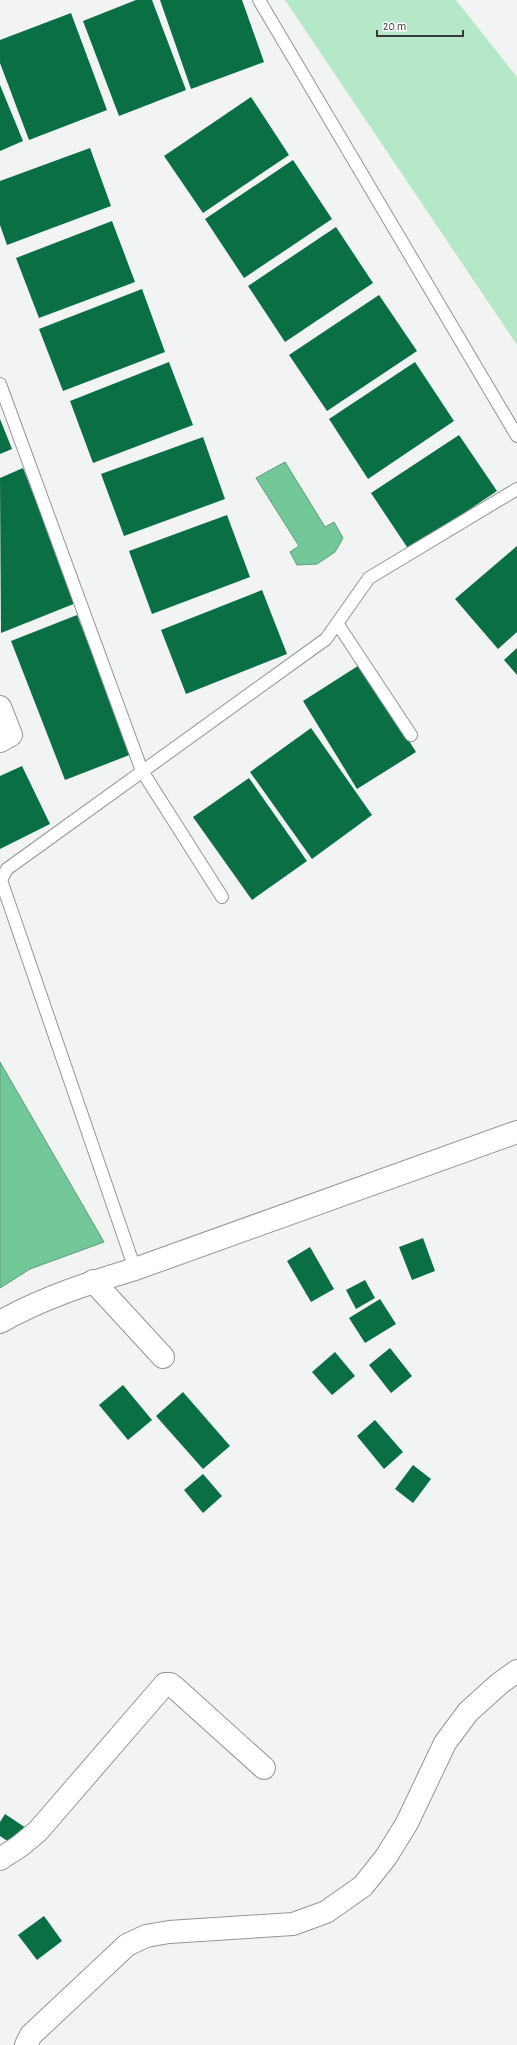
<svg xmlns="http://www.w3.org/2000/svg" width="517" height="2045" viewBox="0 0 517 2045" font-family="'Alegreya Sans',sans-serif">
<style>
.green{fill:#b5e8c9}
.water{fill:#72c898;stroke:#619d7c}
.building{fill:#0a6f45}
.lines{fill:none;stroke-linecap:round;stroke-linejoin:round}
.service-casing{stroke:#939794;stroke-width:14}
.minor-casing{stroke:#939794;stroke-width:24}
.service{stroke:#fff;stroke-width:12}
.minor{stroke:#fff;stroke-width:22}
</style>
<rect width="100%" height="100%" fill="#f1f4f2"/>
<path class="green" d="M285 0H456L517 77V345Z"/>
<g class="water">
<path d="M285 462 325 527 334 522 343 538 335 552 317 564 297 565 290 552 299 546 256 478Z"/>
<path d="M0 1062 104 1242 30 1269 0 1288Z"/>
</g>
<g class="building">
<path d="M136 0H152L186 90 119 116 83 21Z"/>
<path d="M160 0H242L264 62 191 89Z"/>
<path d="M71 13 107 110 29 140 0 63V40Z"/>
<path d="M0 85 23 141 0 151Z"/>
<path d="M251 97 289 155 203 213 164 156Z"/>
<path d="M90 148 111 206 7 245 0 225V181Z"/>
<path d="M293 160 332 219 244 278 205 219Z"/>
<path d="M112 221 135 282 39 318 16 258Z"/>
<path d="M336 227 373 283 285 342 248 286Z"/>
<path d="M142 289 165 352 63 391 39 329Z"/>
<path d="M379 295 417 351 327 411 289 355Z"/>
<path d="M169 362 193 425 93 463 70 401Z"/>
<path d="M415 362 454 421 368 479 329 419Z"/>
<path d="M0 419 12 449 0 454Z"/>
<path d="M459 435 497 491 409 550 371 493Z"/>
<path d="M203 437 225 499 124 536 101 474Z"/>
<path d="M23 468 76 603 1 633 0 478Z"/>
<path d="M227 515 250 577 152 614 129 551Z"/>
<path d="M517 546V632L498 649 455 599Z"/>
<path d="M262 590 287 654 186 694 161 630Z"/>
<path d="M77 615 132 754 65 780 11 641Z"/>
<path d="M517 648V675L504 660Z"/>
<path d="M361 664 416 752 357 789 303 701Z"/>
<path d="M311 728 372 815 312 859 250 772Z"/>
<path d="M22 766 50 824 0 849V776Z"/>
<path d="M249 778 307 861 252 900 193 817Z"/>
<path d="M423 1238 435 1271 412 1280 399 1247Z"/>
<path d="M310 1247 334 1289 311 1302 287 1261Z"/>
<path d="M365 1280 375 1298 356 1309 346 1290Z"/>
<path d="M380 1299 396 1324 365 1343 349 1318Z"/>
<path d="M390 1348 412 1376 391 1393 369 1365Z"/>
<path d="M335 1352 355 1376 332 1395 312 1372Z"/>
<path d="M123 1385 152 1420 128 1440 99 1405Z"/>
<path d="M183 1392 230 1446 203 1469 156 1416Z"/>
<path d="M375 1420 403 1452 384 1469 357 1436Z"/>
<path d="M413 1465 431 1479 413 1503 395 1489Z"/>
<path d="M203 1474 222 1496 203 1513 184 1490Z"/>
<path d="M5 1814 26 1828 15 1846 0 1836V1822Z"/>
<path d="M44 1916 62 1941 37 1960 18 1935Z"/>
</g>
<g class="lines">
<g class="service-casing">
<g id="service">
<path d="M259 0 517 436"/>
<path d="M0 384 142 771 222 897"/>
<path d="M337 623 411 735"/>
<path d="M135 1269 1 880 7 869 326 639 369 578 517 489"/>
</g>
</g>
<g class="minor-casing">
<g id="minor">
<path d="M0 707 11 735 0 741"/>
<path d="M93 1281 163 1357"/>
<path d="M0 1322C42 1298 89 1283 135 1269L517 1132"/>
<path d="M0 1859 20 1846 38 1831 165 1684H170L173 1686 264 1768"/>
<path d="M26 2045 31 2035 127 1945 146 1936 169 1932 293 1924 326 1912 363 1886 386 1857 407 1823 445 1743 468 1712 499 1684 517 1671"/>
</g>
</g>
<use href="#service" class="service"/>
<use href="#minor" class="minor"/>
</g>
<path d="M377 30v6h86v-6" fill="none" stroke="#393a39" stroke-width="2"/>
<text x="383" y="30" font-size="12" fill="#393a39" stroke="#ffffff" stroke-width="3" paint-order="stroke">20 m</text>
</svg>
